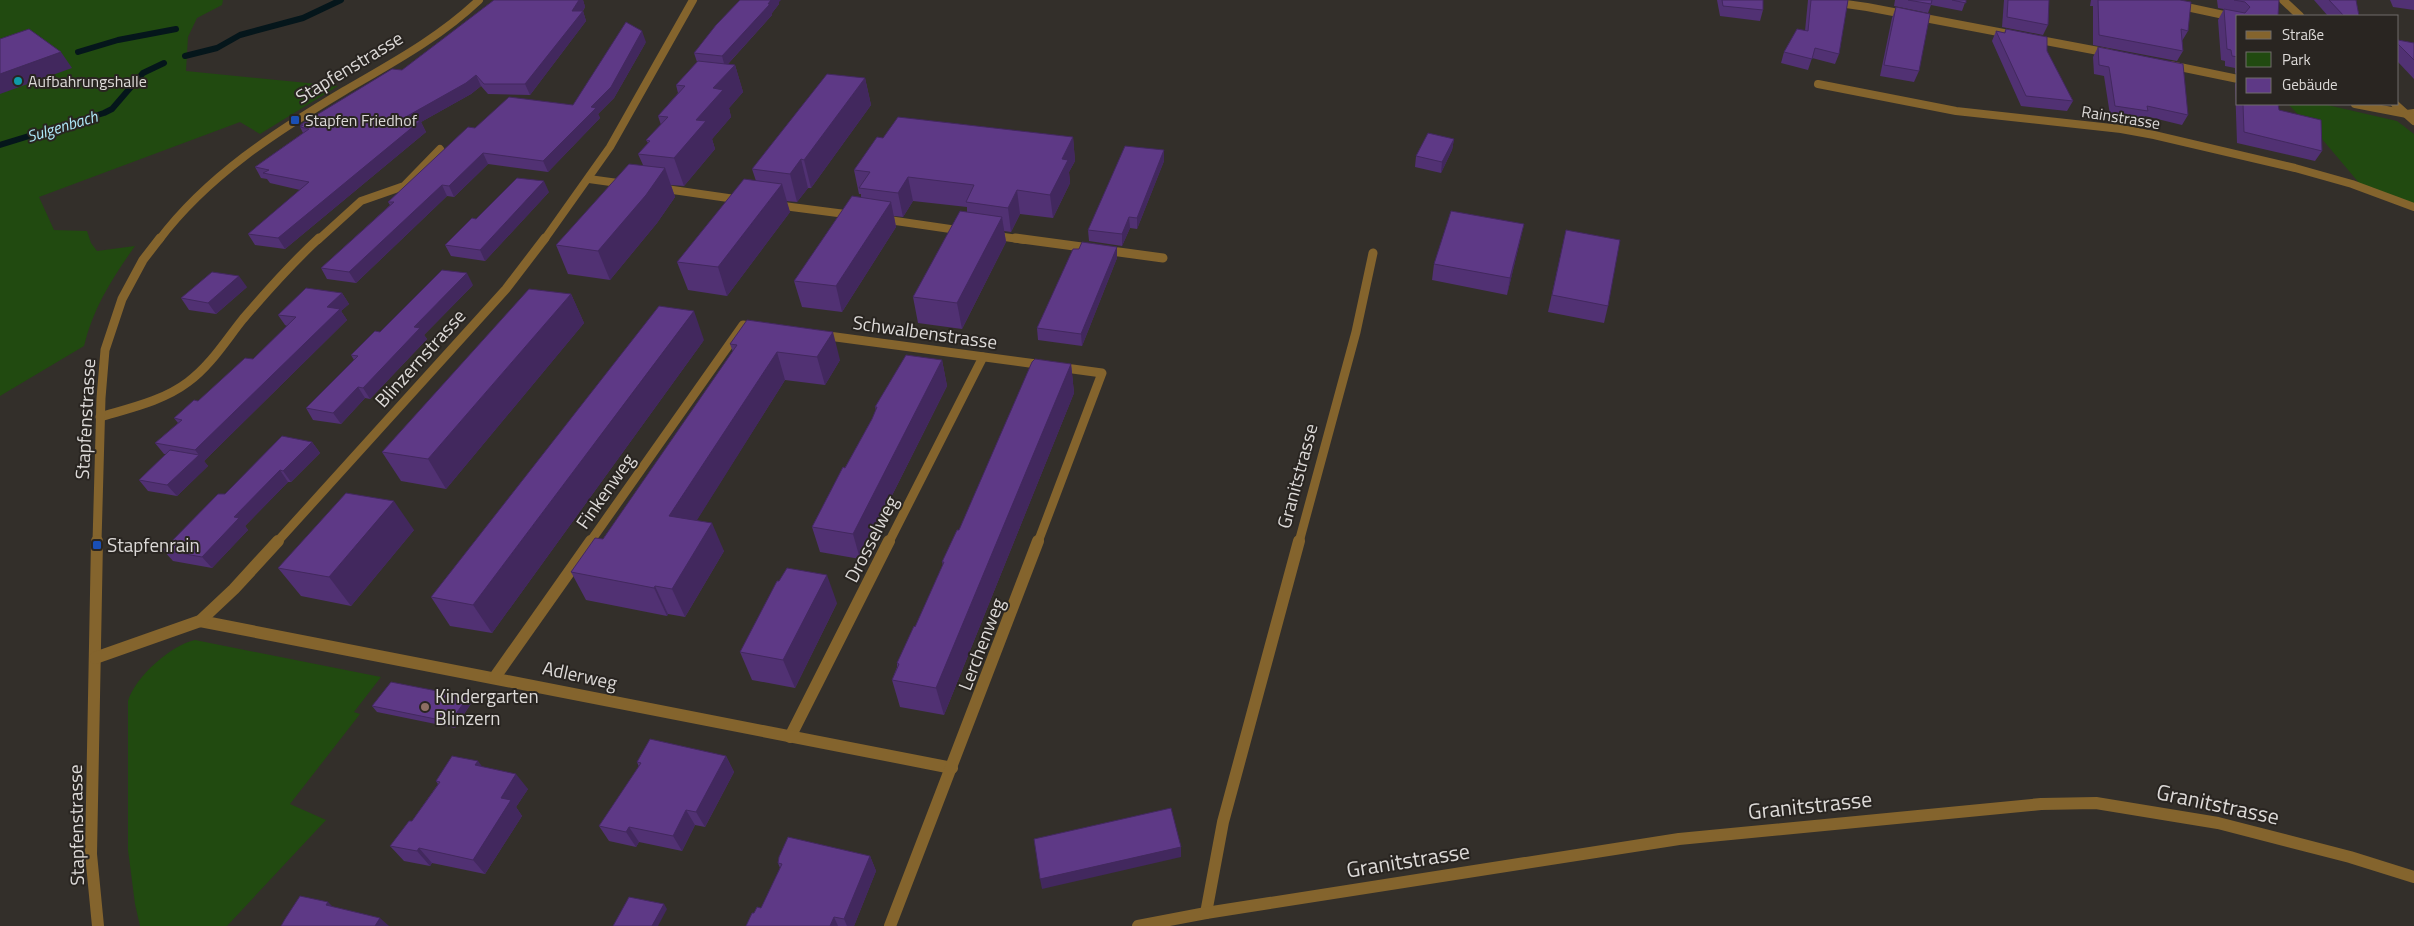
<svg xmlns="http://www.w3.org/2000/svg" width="2414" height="926" viewBox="0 0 2414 926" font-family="'Titillium Web',sans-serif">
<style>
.green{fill:#214a10}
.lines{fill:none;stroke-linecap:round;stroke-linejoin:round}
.stream{stroke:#05161b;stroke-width:6}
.pedestrian-far1{stroke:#84642d;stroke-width:9}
.pedestrian{stroke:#84642d;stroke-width:12}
.minor-far2{stroke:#84642d;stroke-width:8}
.minor-far1{stroke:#84642d;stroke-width:9}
.minor{stroke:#84642d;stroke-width:12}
.wall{fill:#513173}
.shaded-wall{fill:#42285e}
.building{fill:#5e3986;stroke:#42285e}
.culture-dot{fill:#0f9aa8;stroke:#292521;stroke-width:2}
.transit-dot{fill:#1a4fb4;stroke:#292521;stroke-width:2}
.education-dot{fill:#8d6e63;stroke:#292521;stroke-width:2}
.labels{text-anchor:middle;stroke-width:4;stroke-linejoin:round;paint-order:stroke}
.far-poi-label{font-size:16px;fill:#dcd9d7;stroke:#292521;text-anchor:start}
.far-street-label{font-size:16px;fill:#dcd9d7;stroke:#292521}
.far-water-label{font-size:16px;font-style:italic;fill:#aee8f8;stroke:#292521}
.street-label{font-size:19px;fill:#dcd9d7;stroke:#292521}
.poi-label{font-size:19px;fill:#dcd9d7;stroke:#292521;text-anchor:start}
.near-street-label{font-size:22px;fill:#dcd9d7;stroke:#292521}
</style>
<rect width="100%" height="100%" fill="#332f2a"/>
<g class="green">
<path d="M0 0H223L222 5 197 18 188 37 186 71 338 86 260 134 240 122 39 197 54 230 87 231 91 243 97 251 135 246C113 277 93 308 84 346L0 396Z"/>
<path d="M2288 104H2323L2397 121 2414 134V205L2360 184 2322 139Z"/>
<path d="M195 640 381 677 354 712 360 714 290 804 326 820 227 926H140L135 904 156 879 135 904 128 850V701C135 677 171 645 195 640Z"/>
</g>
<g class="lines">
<g class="stream">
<path d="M78 52 118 40 176 29"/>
<path d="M185 56 217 48 240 35 303 18 341 0"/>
<path d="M0 145 104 113 112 109 143 73 164 63"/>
</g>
<path class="pedestrian-far1" d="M889 542 983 357"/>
<path class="pedestrian" d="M790 737 889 541"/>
<g class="minor-far2">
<path d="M1818 0 1867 7 2009 34"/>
<path d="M2154 0 2238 18"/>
<path d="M2283 0 2300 16"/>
<path d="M2035 39 2109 53"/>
<path d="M2170 65 2238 79"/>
<path d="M1818 84 1956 111 2121 129 2154 135 2295 168 2352 184 2414 207"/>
<path d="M2355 104 2407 114 2414 113"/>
<path d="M2395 104 2414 121"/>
<path d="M589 179 625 184"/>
<path d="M659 188 742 200"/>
<path d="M776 205 853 215"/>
<path d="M882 219 964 231"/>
<path d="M991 235 1025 240"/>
<path d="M159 240C207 176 277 131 344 91 392 63 439 38 479 0"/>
<path d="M318 240 361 201 404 186 440 149"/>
<path d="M544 240 610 147 693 0"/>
</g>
<g class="minor-far1">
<path d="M1015 238 1163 258"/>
<path d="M821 335 1044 365"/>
<path d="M100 417C130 408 163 401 188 382 211 365 226 340 243 319 267 291 292 263 319 238"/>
<path d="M97 542 101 398 105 350 122 299 143 260 160 238"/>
<path d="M277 542 506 289 545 238"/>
<path d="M590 542 743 325 757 327"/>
<path d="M1038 542 1102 373 1058 367"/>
<path d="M1299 542 1356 332 1373 253"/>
</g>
<g class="minor">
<path d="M97 541 91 854 98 926"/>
<path d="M200 621 952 768"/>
<path d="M95 658 200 621 234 589 278 541"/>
<path d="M495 677 591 541"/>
<path d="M1206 913 1223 822 1299 541"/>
<path d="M890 926 1038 541"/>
<path d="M1138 926 1206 913 1679 839 2041 804 2096 803 2218 823 2350 857 2414 877"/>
</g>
</g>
<g class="wall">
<path d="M494 0H583L585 7 583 11 586 21 530 95 488 94 481 86 471 94 421 122 426 132 285 249 255 245 248 234 300 190 270 183 267 179 261 178 255 167 303 133 300 127H301L300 125 402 70Z"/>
<path d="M1717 0H1763V10L1760 21 1720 16Z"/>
<path d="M1808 0H1848L1839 54 1835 64 1812 58 1808 70 1781 63 1784 52 1805 31Z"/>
<path d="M1895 0H1966L1962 11 1931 5 1928 13 1894 6Z"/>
<path d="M2004 0H2049L2048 25 2043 35 2002 27Z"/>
<path d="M2091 0H2180L2188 31 2182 41 2183 51 2177 61 2093 45V6H2090Z"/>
<path d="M2217 0H2279L2238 16V74L2235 73V68L2225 66V61L2221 60 2218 20 2224 9 2229 10 2218 8Z"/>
<path d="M2314 0H2356L2359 16H2328Z"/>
<path d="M2390 0H2414V10L2393 7Z"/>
<path d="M779 2V4L772 13V15L728 64 735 65 743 92 729 108 731 117 712 139 715 149 684 186 671 185 675 197 657 223 610 280 568 274 556 245 643 165 638 154 648 143 646 140 661 125 658 116 678 93 676 85 697 62 694 53Z"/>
<path d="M1896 7 1919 71 1914 82 1880 76 1892 18Z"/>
<path d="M2006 29 2047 51 2073 101 2067 111 2021 106 1992 41 1996 31 2004 33Z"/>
<path d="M2398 40 2414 43V79L2398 62Z"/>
<path d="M646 42 614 98 598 114 600 118 548 172 488 164 454 197 447 196 356 283 327 279 321 268 390 205 388 202 475 128 573 105Z"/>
<path d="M2098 47 2188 115 2182 125 2145 116 2142 121 2110 115 2104 76 2094 74 2093 57Z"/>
<path d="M865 78 871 105 811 188H808L797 202 786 201 790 212 727 296 688 290 677 262 756 181 752 169Z"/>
<path d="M2238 80V104H2278L2279 110 2322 151 2315 161 2237 143 2235 84Z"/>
<path d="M1073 137 1075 161 1069 172 1070 183 1053 218 1020 214 1011 232 1004 231 1006 242 962 329 918 323 913 297 967 212V207L913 201 903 217 894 216 896 227 842 312 802 307 794 281 861 198V194H859L854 170 883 138Z"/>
<path d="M1454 139 1452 150 1441 173 1415 167 1416 156Z"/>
<path d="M1164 150V161L1137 229 1130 228 1122 246 1089 241 1088 230Z"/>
<path d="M549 192 485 261 451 256 445 245 476 219Z"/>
<path d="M1524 224 1507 295 1432 280 1434 264Z"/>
<path d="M1566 230 1608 306 1604 323 1548 312Z"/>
<path d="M1117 247V258L1082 346 1038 340 1037 328 1079 249Z"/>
<path d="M473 285 424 335 427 339 370 399 365 398 341 424 313 420 306 408 354 360 351 355 380 332Z"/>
<path d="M247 287 216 314 189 310 181 298Z"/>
<path d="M342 293 349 304 341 311 347 320 204 461 208 466 177 496 148 491 139 480 166 454H164L155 443 178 423 174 418 198 401 253 359 287 326 285 325 278 315Z"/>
<path d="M571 294 584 323 446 489 401 481 382 452Z"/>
<path d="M704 340 492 633 450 626 431 597Z"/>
<path d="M730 344 840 360 825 385 785 380 696 521 724 551 685 617 668 614 667 616 586 600 571 572 603 539 733 352Z"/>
<path d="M942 360 947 386 860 559 820 552 812 527 872 419 876 410 875 407Z"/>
<path d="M1071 364 1074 393 944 715 900 707 892 680 897 667V663L915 627 943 565 942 562 959 530Z"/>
<path d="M312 442 320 453 291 482H288L245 526 248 530 212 568 173 561 163 550 225 494Z"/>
<path d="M414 530 351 606 301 596 278 568Z"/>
<path d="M837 603 795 688 752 680 740 652Z"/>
<path d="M468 697 472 702 455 728 377 712 372 706Z"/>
<path d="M726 756 734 772 705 827 695 825 682 851 639 842 636 847 609 841 599 826 639 767 637 762Z"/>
<path d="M482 767 528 789 516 807 522 816 485 874 432 863 430 866 404 861 390 846 412 821 438 784 436 781Z"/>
<path d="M870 856 876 871 854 926H746L754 913 761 908 780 868 778 863Z"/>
</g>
<g class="shaded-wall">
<path d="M579 0H583L585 7 581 14 583 11 586 21 530 95 525 84Z"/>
<path d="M771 0H781L779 2V4L772 13V15L725 67 722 56Z"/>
<path d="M642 31 646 42 614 98 598 114 600 118 548 172 543 161 591 107Z"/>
<path d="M61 52 72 68 0 94V74Z"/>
<path d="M735 65 743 92 729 108 731 117 712 139 715 149 684 186 674 158 696 120 713 88Z"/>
<path d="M476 75 481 86 471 94 421 122 426 132 285 249 278 238 402 119Z"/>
<path d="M865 78 871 105 811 188 804 160Z"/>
<path d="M1073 137 1075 161 1069 172 1070 183 1053 218 1050 195 1062 159Z"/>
<path d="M1454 139 1452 150 1441 173 1442 162Z"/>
<path d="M1164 150V161L1137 229V218Z"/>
<path d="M483 153 488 164 454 197 449 186Z"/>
<path d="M801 159 808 188 797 202 790 174Z"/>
<path d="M665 168 675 197 657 223 610 280 598 251Z"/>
<path d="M908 177 913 201 903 217 898 193Z"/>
<path d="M544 181 549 192 485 261 480 250Z"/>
<path d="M782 184 790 212 727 296 718 267Z"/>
<path d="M442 185 447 196 356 283 349 272Z"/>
<path d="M1017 190 1020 214 1011 232 1008 208Z"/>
<path d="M891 202 896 227 842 312 836 286Z"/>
<path d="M1002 217 1006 242 962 329 957 303Z"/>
<path d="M1129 217 1130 228 1122 246V234Z"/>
<path d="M1524 224 1520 241 1507 295 1510 278Z"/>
<path d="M1117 247V258L1082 346 1081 334Z"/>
<path d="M467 273 473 285 424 335 427 339 370 399 363 388 414 327Z"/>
<path d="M239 276 247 287 216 314 208 303Z"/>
<path d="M342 293 349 304 341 311 347 320 204 461 208 466 177 496 167 485 199 455 195 450 327 307Z"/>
<path d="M571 294 584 323 446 489 428 459Z"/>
<path d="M694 311 704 340 492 633 473 605Z"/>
<path d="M833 332 840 360 825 385 817 357Z"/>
<path d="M777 352 785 380 682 544 669 516Z"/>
<path d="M942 360 947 386 860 559 853 534Z"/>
<path d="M1071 364 1074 393 944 715 936 688Z"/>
<path d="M358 387 365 398 341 424 333 413Z"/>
<path d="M312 442 320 453 291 482 283 471Z"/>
<path d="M280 470 288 482 245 526 248 530 212 568 202 557 234 517Z"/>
<path d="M394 501 414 530 351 606 329 577Z"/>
<path d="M712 523 724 551 685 617 672 589Z"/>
<path d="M827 575 837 603 795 688 783 660Z"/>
<path d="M655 586 668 614 667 616 654 588Z"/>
<path d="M468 697 472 702 455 728 450 722Z"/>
<path d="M726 756 734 772 705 827 696 812Z"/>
<path d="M478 761 490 777 475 765Z"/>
<path d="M516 774 528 789 516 807 522 816 485 874 473 860 501 798Z"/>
<path d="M686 810 695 825 682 851 673 836Z"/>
<path d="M629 827 639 842 636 847 626 832Z"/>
<path d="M1181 847V857L1042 889 1040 879Z"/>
<path d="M419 848 432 863 430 866 417 851Z"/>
<path d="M870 856 876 871 854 926H847L844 919Z"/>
<path d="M328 902 343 917 326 905Z"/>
<path d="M664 904 667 909 658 926H652Z"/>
<path d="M834 917 838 926H830Z"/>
<path d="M380 918 389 926H375Z"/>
</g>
<g class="building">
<path d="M494 0H579L572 11H583L525 84H484L476 75 466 83 402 119 420 121 278 238 248 234 309 182 263 173 269 170 255 167 309 129 300 127 303 125H300L392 69 402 70Z"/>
<path d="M740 0H771L768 4H770L722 56 694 53 716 25Z"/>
<path d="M1722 0H1763V10L1723 6Z"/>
<path d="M1811 0H1848L1839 54 1815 48 1812 59 1784 52 1797 29 1808 31Z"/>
<path d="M1908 0H1932L1931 4Z"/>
<path d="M1952 0H1966V3Z"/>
<path d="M2008 0H2049L2048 25 2007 17Z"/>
<path d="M2098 0H2180L2191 2 2188 31 2181 29 2183 51 2099 35Z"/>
<path d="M2234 0H2279L2278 16H2238V57L2232 56 2231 50 2227 49 2224 9 2245 13 2250 7 2245 2Z"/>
<path d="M2329 0H2356L2359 16H2344Z"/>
<path d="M1896 7 1930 14 1919 71 1884 65Z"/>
<path d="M626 22 642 31 611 87 591 107 596 108 543 161 483 153 449 186 442 185 349 272 321 268 394 202H388L468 127 475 128 509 97 573 105Z"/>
<path d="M29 29 61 52 0 74V39Z"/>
<path d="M2006 29 2047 37V51L2073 101 2026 96 1996 31 2005 33Z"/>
<path d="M2398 40 2414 43V60L2398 44Z"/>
<path d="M2098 47 2183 64 2188 115 2147 106 2148 111 2115 106 2109 67 2099 65Z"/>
<path d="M698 61 735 65 713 88 723 90 696 120 706 121 674 158 638 154 650 141 646 140 668 117 658 116 685 86 676 85Z"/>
<path d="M827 74 865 78 804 160 801 159 790 174 752 169Z"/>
<path d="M2243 104H2278L2279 110 2321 120 2322 151 2244 132Z"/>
<path d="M898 117 1073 137 1062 159 1068 160 1050 195 1017 190 1008 208 966 202 974 185 908 177 898 193 859 188 870 172 854 170 877 137 883 138Z"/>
<path d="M1428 133 1454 139 1442 162 1416 156Z"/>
<path d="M1125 146 1164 150 1137 218 1129 217 1122 234 1088 230Z"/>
<path d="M629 164 665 168 646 195 598 251 556 245Z"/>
<path d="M517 178 544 181 480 250 445 245 472 218 476 219Z"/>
<path d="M744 179 782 184 718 267 677 262Z"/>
<path d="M852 196 891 202 836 286 794 281Z"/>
<path d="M960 211 1002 217 957 303 913 297Z"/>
<path d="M1451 211 1524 224 1510 278 1434 264Z"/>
<path d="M1566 230 1620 240 1608 306 1552 295Z"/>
<path d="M1082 242 1117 247 1081 334 1037 328 1073 249H1079Z"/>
<path d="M442 270 467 273 414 327 420 328 363 388 358 387 333 413 306 408 358 356 351 355 375 331 380 332Z"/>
<path d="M212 272 239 276 208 303 181 298Z"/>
<path d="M306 288 342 293 327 307 340 309 195 450 155 443 182 420 174 418 194 400 198 401 245 358 253 359 296 317 278 315Z"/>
<path d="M529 289 571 294 428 459 382 452Z"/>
<path d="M659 306 694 311 473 605 431 597Z"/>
<path d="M747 320 833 332 817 357 777 352 669 516 712 523 672 589 655 586 654 588 571 572 595 538 603 539 737 345 730 344Z"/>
<path d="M906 355 942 360 853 534 812 527 843 467 845 468 872 419 877 407H875Z"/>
<path d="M1035 359 1071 364 936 688 892 680 899 664 897 663 914 626 915 627 944 562H942L957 530H959L1032 362Z"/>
<path d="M282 436 312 442 283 471 280 470 234 517 239 518 202 557 163 550 218 494H225Z"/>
<path d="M170 450 199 455 167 485 139 480Z"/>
<path d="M346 493 394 501 329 577 278 568Z"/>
<path d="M787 568 827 575 783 660 740 652 777 581H779Z"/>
<path d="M391 682 468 697 450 722 372 706Z"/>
<path d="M650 739 726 756 696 812 686 810 673 836 629 827 626 832 599 826 641 763 637 762Z"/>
<path d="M452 756 478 761 475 765 516 774 501 798 511 800 473 860 419 848 417 851 390 846 409 821H412L440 782 436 781Z"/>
<path d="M1171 808 1181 847 1040 879 1034 839Z"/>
<path d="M788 837 870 856 844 919 834 917 830 926H746L752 913H754L757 907 761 908 782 864 778 863 779 857Z"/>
<path d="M300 896 328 902 326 905 380 918 375 926H281L285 919Z"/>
<path d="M629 897 664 904 652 926H613Z"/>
</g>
<circle class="culture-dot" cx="18" cy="81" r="5"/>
<g class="transit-dot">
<rect x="290" y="115" width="10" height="10" rx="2.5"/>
<rect x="92" y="540" width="10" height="10" rx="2.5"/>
</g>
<circle class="education-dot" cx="425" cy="707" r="5"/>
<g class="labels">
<g class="far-poi-label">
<text x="28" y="87">Aufbahrungshalle</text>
<text x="305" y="126">Stapfen Friedhof</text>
</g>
<g class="far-street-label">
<text transform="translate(2121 117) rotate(9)" y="6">Rainstrasse</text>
</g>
<g class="far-water-label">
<text transform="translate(62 126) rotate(-17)" y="6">Sulgenbach</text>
</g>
<g class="street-label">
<text transform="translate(349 67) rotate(-31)" y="7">Stapfenstrasse</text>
<text transform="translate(925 332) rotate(8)" y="7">Schwalbenstrasse</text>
<text transform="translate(420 358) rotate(-48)" y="7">Blinzernstrasse</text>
<text transform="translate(85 419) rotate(-87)" y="7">Stapfenstrasse</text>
<text transform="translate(1297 476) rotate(-75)" y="7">Granitstrasse</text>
<text transform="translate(605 491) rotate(-55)" y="7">Finkenweg</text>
<text transform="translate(871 539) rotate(-63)" y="7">Drosselweg</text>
<text transform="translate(981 644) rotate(-69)" y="7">Lerchenweg</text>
<text transform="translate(580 675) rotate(12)" y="7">Adlerweg</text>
<text transform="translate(76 825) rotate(-91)" y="7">Stapfenstrasse</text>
</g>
<g class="poi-label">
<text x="107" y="552">Stapfenrain</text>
<text x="435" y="703">Kindergarten<tspan x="435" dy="22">Blinzern</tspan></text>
</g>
<g class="near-street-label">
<text transform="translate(2218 804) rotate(12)" y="8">Granitstrasse</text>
<text transform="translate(1810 805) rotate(-6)" y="8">Granitstrasse</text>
<text transform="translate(1408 860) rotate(-9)" y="8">Granitstrasse</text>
</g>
</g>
<rect x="2236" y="15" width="162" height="90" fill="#292521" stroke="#716d6a"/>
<rect x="2246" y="31" width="25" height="8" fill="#84642d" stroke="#716d6a"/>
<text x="2282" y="40" font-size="15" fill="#dcd9d7">Straße</text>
<rect x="2246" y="52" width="25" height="15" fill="#214a10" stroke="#716d6a"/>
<text x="2282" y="65" font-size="15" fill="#dcd9d7">Park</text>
<rect x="2246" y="78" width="25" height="15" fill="#5e3986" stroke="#716d6a"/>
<text x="2282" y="90" font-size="15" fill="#dcd9d7">Gebäude</text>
</svg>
